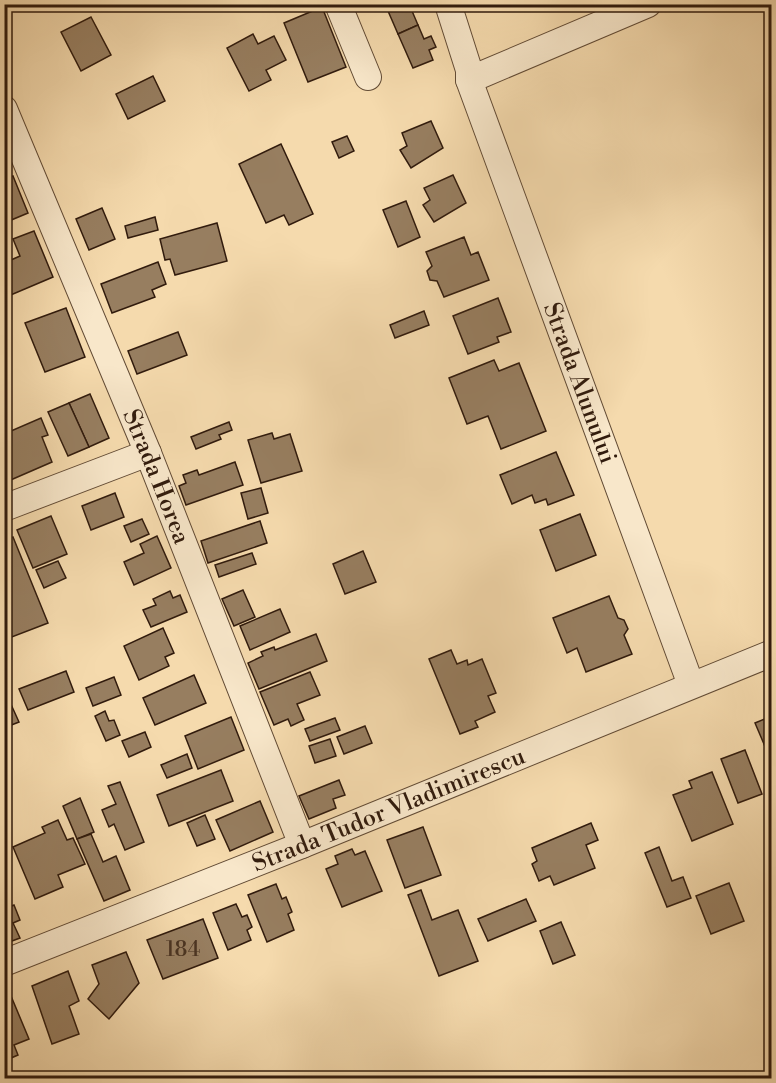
<svg xmlns="http://www.w3.org/2000/svg" width="776" height="1083" viewBox="0 0 776 1083" font-family="'Libre Bodoni',serif">
<style>
.building{fill:#977e60;stroke:#311b0d;stroke-width:1.5}
.lines{fill:none;stroke-linecap:round;stroke-linejoin:round}
.minor-casing{stroke:#624b35;stroke-width:28}
.minor{stroke:#f8e7ca;stroke-width:26}
.labels{text-anchor:middle;stroke-width:5;stroke-linejoin:round;paint-order:stroke}
.number-label{font-size:21px;fill:#4a3422}
.street-label{font-size:24px;fill:#311b0d;stroke:#f8e7ca}
</style>
<rect width="100%" height="100%" fill="#f5daad"/>
<filter id="stains"><feTurbulence type="fractalNoise" baseFrequency=".00333" numOctaves="4"/><feColorMatrix values="0 0 0 0 .2 0 0 0 0 .09 0 0 0 0 .02 0 0 0 .5 -.17"/></filter>
<radialGradient id="worn" r=".72"><stop offset=".6" stop-color="#630" stop-opacity="0"/><stop offset="1" stop-color="#630" stop-opacity=".3"/></radialGradient>
<g class="building">
<path d="M385 4H418L419 8 412 11 418 25 398 34Z"/>
<path d="M322 7 346 67 308 82 284 23Z"/>
<path d="M91 17 111 55 81 71 61 32Z"/>
<path d="M418 25 424 39 431 36 436 47 429 50 433 60 413 68 398 34Z"/>
<path d="M253 34 258 44 274 36 286 60 266 70 271 80 249 91 227 48Z"/>
<path d="M153 76 165 101 128 119 116 94Z"/>
<path d="M431 121 443 148 411 168 400 150 407 146 402 133Z"/>
<path d="M347 136 354 151 339 158 332 142Z"/>
<path d="M281 144 313 214 289 225 284 215 266 223 239 164Z"/>
<path d="M453 175 466 203 434 222 423 205 430 200 424 188Z"/>
<path d="M13 176 28 213 4 223V179Z"/>
<path d="M406 201 420 237 398 247 383 210Z"/>
<path d="M102 208 115 239 89 250 76 219Z"/>
<path d="M155 217 158 230 128 238 125 226Z"/>
<path d="M217 223 227 261 175 275 170 259 165 260 160 239Z"/>
<path d="M34 231 53 277 6 297 4 292V263L20 256 13 239Z"/>
<path d="M464 237 471 255 478 252 489 280 444 297 437 281 430 280 427 271 432 266 426 252Z"/>
<path d="M158 262 166 284 152 290 155 297 112 313 101 284Z"/>
<path d="M498 298 511 332 497 337 499 342 468 354 453 316Z"/>
<path d="M66 308 85 357 45 372 25 323Z"/>
<path d="M424 311 429 325 395 338 390 325Z"/>
<path d="M178 332 187 355 137 374 128 351Z"/>
<path d="M494 360 499 371 519 363 546 431 501 449 488 416 467 424 449 378Z"/>
<path d="M90 394 109 438 89 447 69 403Z"/>
<path d="M69 403 89 447 68 456 48 412Z"/>
<path d="M41 418 48 435 42 437 52 462 6 482 4 479V434Z"/>
<path d="M229 422 232 430 219 435 221 439 196 449 191 437Z"/>
<path d="M272 433 274 439 290 434 302 471 261 483 248 440Z"/>
<path d="M556 452 574 495 548 505 546 499 535 503 532 495 512 504 500 475Z"/>
<path d="M235 462 243 485 186 505 179 486 186 483 183 475 197 470 199 475Z"/>
<path d="M261 488 268 513 248 519 241 493Z"/>
<path d="M115 493 124 517 91 530 82 506Z"/>
<path d="M580 514 596 555 556 571 540 530Z"/>
<path d="M51 516 67 554 33 568 17 530Z"/>
<path d="M142 519 149 534 131 542 124 526Z"/>
<path d="M260 521 267 543 208 563 201 541Z"/>
<path d="M157 536 171 568 134 585 124 562 144 553 140 544Z"/>
<path d="M13 537 48 623 4 640V541Z"/>
<path d="M363 551 376 582 345 594 333 564Z"/>
<path d="M252 553 256 564 219 577 215 565Z"/>
<path d="M58 561 66 578 44 588 36 570Z"/>
<path d="M243 590 255 617 234 626 222 599Z"/>
<path d="M170 591 173 598 180 595 187 612 151 627 143 610 156 605 153 599Z"/>
<path d="M609 596 618 618 624 620 628 629 624 635 632 654 586 672 577 648 567 653 553 618Z"/>
<path d="M280 609 290 632 250 650 240 626Z"/>
<path d="M163 628 174 653 165 657 169 666 139 680 124 646Z"/>
<path d="M316 634 327 661 259 689 248 663 263 656 261 652 274 647 275 650Z"/>
<path d="M451 650 457 664 467 660 468 665 482 659 496 693 488 696 495 712 475 721 478 727 460 734 429 659Z"/>
<path d="M66 671 74 692 28 710 19 689Z"/>
<path d="M310 672 320 695 297 704 304 720 291 726 288 719 274 725 260 692Z"/>
<path d="M194 675 206 703 155 725 143 698Z"/>
<path d="M114 677 121 695 93 706 86 688Z"/>
<path d="M4 689 19 722 4 728Z"/>
<path d="M105 711 109 721 114 720 120 735 106 741 95 716Z"/>
<path d="M772 716V763L755 723Z"/>
<path d="M231 717 244 750 198 769 185 736Z"/>
<path d="M335 718 340 730 310 741 305 729Z"/>
<path d="M365 726 372 743 344 754 337 737Z"/>
<path d="M145 732 151 747 129 757 122 741Z"/>
<path d="M330 739 336 756 315 763 309 746Z"/>
<path d="M745 750 762 794 738 803 721 759Z"/>
<path d="M187 754 192 768 167 778 161 765Z"/>
<path d="M221 770 233 801 169 826 157 795Z"/>
<path d="M712 772 733 824 692 841 673 795 692 788 689 781Z"/>
<path d="M339 780 345 795 333 799 336 808 309 819 299 796Z"/>
<path d="M120 782 144 842 125 850 114 824 109 827 102 810 116 804 108 786Z"/>
<path d="M80 798 94 832 77 839 63 806Z"/>
<path d="M260 801 273 832 230 851 216 820Z"/>
<path d="M205 815 215 839 197 846 187 823Z"/>
<path d="M58 820 67 840 73 838 85 864 58 875 63 887 35 899 13 847 45 833 42 827Z"/>
<path d="M591 823 598 840 586 845 595 868 554 885 550 876 539 881 532 864 537 861 532 848Z"/>
<path d="M423 827 441 875 405 888 387 840Z"/>
<path d="M91 834 103 862 116 856 130 890 104 901 77 839Z"/>
<path d="M659 847 672 881 683 877 691 898 667 907 645 853Z"/>
<path d="M352 849 355 855 365 851 382 891 342 907 326 869 338 864 335 856Z"/>
<path d="M729 883 744 921 711 934 696 896Z"/>
<path d="M276 884 282 899 286 897 292 912 288 914 294 930 267 942 248 895Z"/>
<path d="M421 890 432 920 458 910 478 961 439 976 408 895Z"/>
<path d="M526 899 536 921 488 941 478 919Z"/>
<path d="M236 904 242 917 247 915 252 927 247 930 251 940 228 950 213 913Z"/>
<path d="M14 905 20 920 13 923 20 938 4 944V909Z"/>
<path d="M203 919 218 958 163 979 147 940Z"/>
<path d="M561 922 575 955 553 964 540 931Z"/>
<path d="M126 952 139 983 109 1019 88 999 99 984 92 965Z"/>
<path d="M68 971 79 1001 69 1006 79 1034 52 1044 32 986Z"/>
<path d="M11 996 29 1039 14 1045 18 1055 4 1061V999Z"/>
</g>
<g class="lines">
<g class="minor-casing">
<g id="minor">
<path d="M338 4 368 77"/>
<path id="s1" d="M448 4 469 70V80L691 685"/>
<path d="M469 80 648 4"/>
<path id="s2" d="M4 109 148 453 302 845"/>
<path d="M4 508 148 453"/>
<path id="s3" d="M4 963 302 845 772 653"/>
</g>
</g>
<use href="#minor" class="minor"/>
</g>
<g class="labels">
<g class="number-label">
<text x="183" y="956">184</text>
</g>
<g class="street-label">
<text dy="8" stroke="none"><textPath href="#s1" startOffset="402">Strada Alunului</textPath></text>
<text dy="8" stroke="none"><textPath href="#s2" startOffset="398">Strada Horea</textPath></text>
<text dy="8" stroke="none"><textPath href="#s3" startOffset="414">Strada Tudor Vladimirescu</textPath></text>
</g>
</g>
<rect width="776" height="1083" fill="none" stroke="#f5daad" stroke-width="24"/>
<rect x="6" y="6" width="764" height="1071" fill="none" stroke="#311b0d" stroke-width="3"/>
<rect x="12" y="12" width="752" height="1059" fill="none" stroke="#311b0d" stroke-width="1.5"/>
<rect width="100%" height="100%" filter="url(#stains)"/>
<rect width="100%" height="100%" fill="url(#worn)"/>
</svg>
